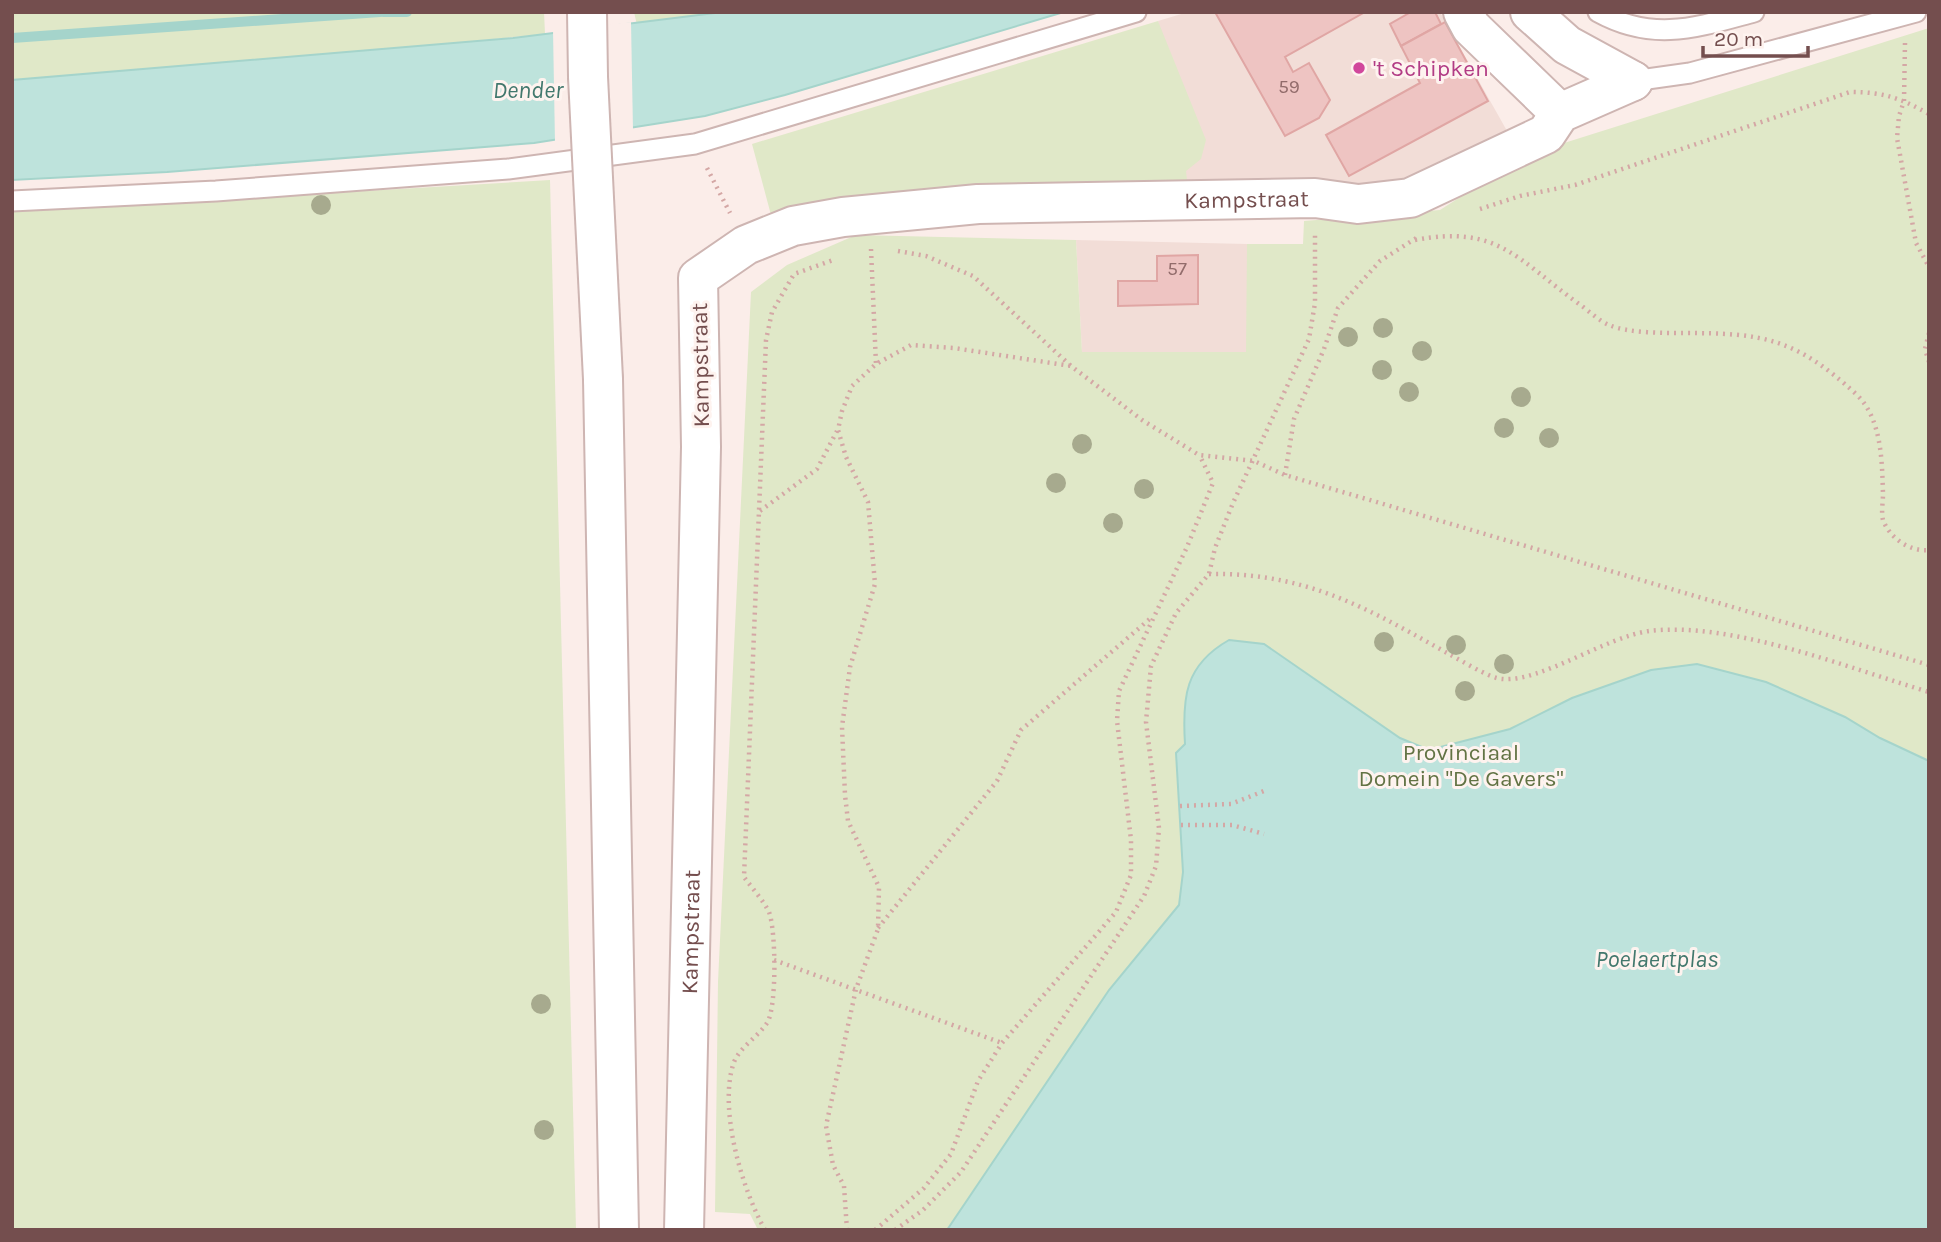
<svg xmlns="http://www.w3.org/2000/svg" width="1941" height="1242" viewBox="0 0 1941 1242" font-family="Karla,sans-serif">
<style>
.residential{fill:#f2ddd7}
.green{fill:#e0e8c8}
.water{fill:#bee3dc;stroke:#a5d4cb;stroke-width:2}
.pier{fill:#fbede9}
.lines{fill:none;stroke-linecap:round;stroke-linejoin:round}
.stream{stroke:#a5d4cb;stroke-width:10}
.building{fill:#eec4c2;stroke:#e0a6a4;stroke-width:2}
.service-casing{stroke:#ceb5b2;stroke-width:23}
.minor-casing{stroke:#ceb5b2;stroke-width:42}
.tertiary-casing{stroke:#ceb5b2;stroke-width:42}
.path{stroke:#d4a7a5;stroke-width:4.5;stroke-dasharray:2 5;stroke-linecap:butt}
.service{stroke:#fff;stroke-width:19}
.minor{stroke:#fff;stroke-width:38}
.tertiary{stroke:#fff;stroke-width:38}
.tertiary-bridge-casing{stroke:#ceb5b2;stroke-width:42;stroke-linecap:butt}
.tertiary-bridge{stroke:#fff;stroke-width:38}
.tree{fill:#a7aa8e}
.hotel-dot{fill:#d1479c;stroke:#fef3ef;stroke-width:2.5}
.labels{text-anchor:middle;stroke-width:6;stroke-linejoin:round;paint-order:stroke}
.number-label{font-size:19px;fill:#926c6b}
.hotel-label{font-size:23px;fill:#b23c85;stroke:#fef3ef;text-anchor:start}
.street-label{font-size:23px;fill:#744e4e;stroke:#fef3ef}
.park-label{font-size:23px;fill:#627344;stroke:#fef3ef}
.water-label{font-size:24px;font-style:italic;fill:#42786d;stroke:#fef3ef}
</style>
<rect width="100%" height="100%" fill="#fbede9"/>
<g class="residential">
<path d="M1188 12H1440L1511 138 1441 174 1366 192 1188 189 1158 21Z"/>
<path d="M1076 240 1247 244V352H1082Z"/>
</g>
<g class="green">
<path d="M12 12H544L545 34 269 61 12 80Z"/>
<path d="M634 12H723L637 25Z"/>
<path d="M1158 21 1206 140 1201 159 1186 171 1188 189 771 215 752 144Z"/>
<path d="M1929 28V1230H758L750 1214 715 1212 718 982 751 292 787 265 856 235 1076 240 1082 352H1246L1247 244H1303L1304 221 1440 210 1526 155Z"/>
<path d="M550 180 576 1230H12V212Z"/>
</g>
<g class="water">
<path d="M723 12H1064L785 95 705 116 534 143 167 172 12 180V80L513 38Z"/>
<path d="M1229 640 1264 644 1400 738 1429 750 1510 729 1572 698 1651 670 1697 664 1766 682 1845 717 1880 738 1929 761V1230H947L1109 990 1179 905 1183 872 1176 753 1185 744C1182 697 1185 665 1229 640Z"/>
</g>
<path class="pier" d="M631 22 633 131 555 143 553 30Z"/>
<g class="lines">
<g class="stream">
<path d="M383 12H407"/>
<path d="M12 38 380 12"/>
</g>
</g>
<g class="building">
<path d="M1215 12H1365L1285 57 1293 72 1309 63 1330 100 1319 118 1285 136Z"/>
<path d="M1411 12H1435L1441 24 1401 46 1390 24Z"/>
<path d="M1445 22 1488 101 1349 176 1326 135 1420 83 1401 46Z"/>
<path d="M1198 255V304L1118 306V281H1157V256Z"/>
</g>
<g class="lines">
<g class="service-casing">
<g id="service">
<path d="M1598 12C1654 43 1698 27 1754 12"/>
<path d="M1633 81 1690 73 1916 12"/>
<path d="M12 201 216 191 508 169 695 144 1136 12"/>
</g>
</g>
<g class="minor-casing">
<g id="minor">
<path d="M1463 12 1471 27 1560 113"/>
<path d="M1530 12 1567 45 1633 81"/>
<path id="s1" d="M684 1230 701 447 698 278 746 245 793 226 843 217 978 204 1315 198 1358 204 1410 198 1546 134 1560 113 1633 81"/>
</g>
</g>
<g class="tertiary-casing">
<g id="tertiary">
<path d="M587 12 588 77"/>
<path d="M603 379 619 1230"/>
</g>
</g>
<g class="path">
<path d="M1905 43 1904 101 1899 116 1897 138 1916 243 1929 267"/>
<path d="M707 168 730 213"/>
<path d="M1480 209 1520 196 1575 185 1850 92C1884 92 1900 98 1929 114"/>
<path d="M1415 240C1498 224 1518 260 1579 304 1588 310 1599 321 1609 325 1627 333 1663 333 1683 333 1763 333 1795 338 1856 394 1882 418 1882 462 1883 494 1883 502 1881 513 1883 520 1890 539 1911 552 1929 550"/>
<path d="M871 249 876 364"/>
<path d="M898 251 926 256 973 276 1071 366 1142 420 1199 455 1254 461 1285 475 1929 665"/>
<path d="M1929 333 1925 349 1929 362"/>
<path d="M1285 475 1294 419 1324 349 1338 308 1380 261 1418 237"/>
<path d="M760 511 817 469 837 431"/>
<path d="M1209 574C1320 572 1385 620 1478 670 1485 673 1495 679 1503 679 1541 682 1606 637 1649 631 1732 621 1848 668 1929 692"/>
<path d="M1180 806 1231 804 1264 791"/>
<path d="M1181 825H1232L1264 834"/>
<path d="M878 928 997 781 1021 730 1152 617"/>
<path d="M774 960 1002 1043"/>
<path d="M765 1230C742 1189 719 1111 733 1065 738 1048 758 1037 767 1023 777 1008 776 930 769 912 763 900 752 888 744 877L766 340 772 312 794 274 836 259"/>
<path d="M847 1230 844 1186 833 1165 826 1126 856 989 878 929 879 887 848 821 845 795 842 727 850 667 875 584 868 502 846 457 838 430 842 411 852 386 876 364 911 345 954 348 1071 366"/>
<path d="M875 1230 924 1188 951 1154 978 1081 1002 1043 1116 912 1131 875V840L1117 721 1119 691 1187 547 1213 483 1200 456"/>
<path d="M895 1230 923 1210 961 1172 1144 896 1156 866 1159 828 1146 722 1151 666 1176 613 1209 574 1215 548 1233 503 1309 339 1315 303V234"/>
</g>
<use href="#service" class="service"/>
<use href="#minor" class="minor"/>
<use href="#tertiary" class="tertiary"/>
<g class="tertiary-bridge-casing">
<path id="tertiary-bridge" d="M588 77 603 379"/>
</g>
<use href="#tertiary-bridge" class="tertiary-bridge"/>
</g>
<g class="tree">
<circle cx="321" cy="205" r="10"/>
<circle cx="1383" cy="328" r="10"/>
<circle cx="1348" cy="337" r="10"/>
<circle cx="1422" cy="351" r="10"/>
<circle cx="1382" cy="370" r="10"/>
<circle cx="1409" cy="392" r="10"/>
<circle cx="1521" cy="397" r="10"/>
<circle cx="1504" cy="428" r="10"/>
<circle cx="1549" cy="438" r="10"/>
<circle cx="1082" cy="444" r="10"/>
<circle cx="1056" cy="483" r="10"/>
<circle cx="1144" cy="489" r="10"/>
<circle cx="1113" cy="523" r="10"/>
<circle cx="1384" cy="642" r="10"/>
<circle cx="1456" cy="645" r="10"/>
<circle cx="1504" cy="664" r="10"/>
<circle cx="1465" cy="691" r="10"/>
<circle cx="541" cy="1004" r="10"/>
<circle cx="544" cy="1130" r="10"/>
</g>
<circle class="hotel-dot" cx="1359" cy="68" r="7"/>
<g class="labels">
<g class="number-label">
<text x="1289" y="93">59</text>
<text x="1177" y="275">57</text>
</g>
<g class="hotel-label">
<text x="1373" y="76">'t Schipken</text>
</g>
<g class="street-label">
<text dy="8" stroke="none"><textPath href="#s1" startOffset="1516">Kampstraat</textPath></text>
<text transform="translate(700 365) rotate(-91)" y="8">Kampstraat</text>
<text dy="8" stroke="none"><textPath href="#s1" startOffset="298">Kampstraat</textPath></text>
</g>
<g class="park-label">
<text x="1461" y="760">Provinciaal<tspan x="1461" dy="26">Domein "De Gavers"</tspan></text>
</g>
<g class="water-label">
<text x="528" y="98">Dender</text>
<text x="1657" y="967">Poelaertplas</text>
</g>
</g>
<rect width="1941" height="1242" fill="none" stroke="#744e4e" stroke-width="28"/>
<path d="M1703 46v10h105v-10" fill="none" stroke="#744e4e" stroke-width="3.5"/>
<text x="1714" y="46" font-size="21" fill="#744e4e" stroke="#fef3ef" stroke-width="5" paint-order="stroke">20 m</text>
</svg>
